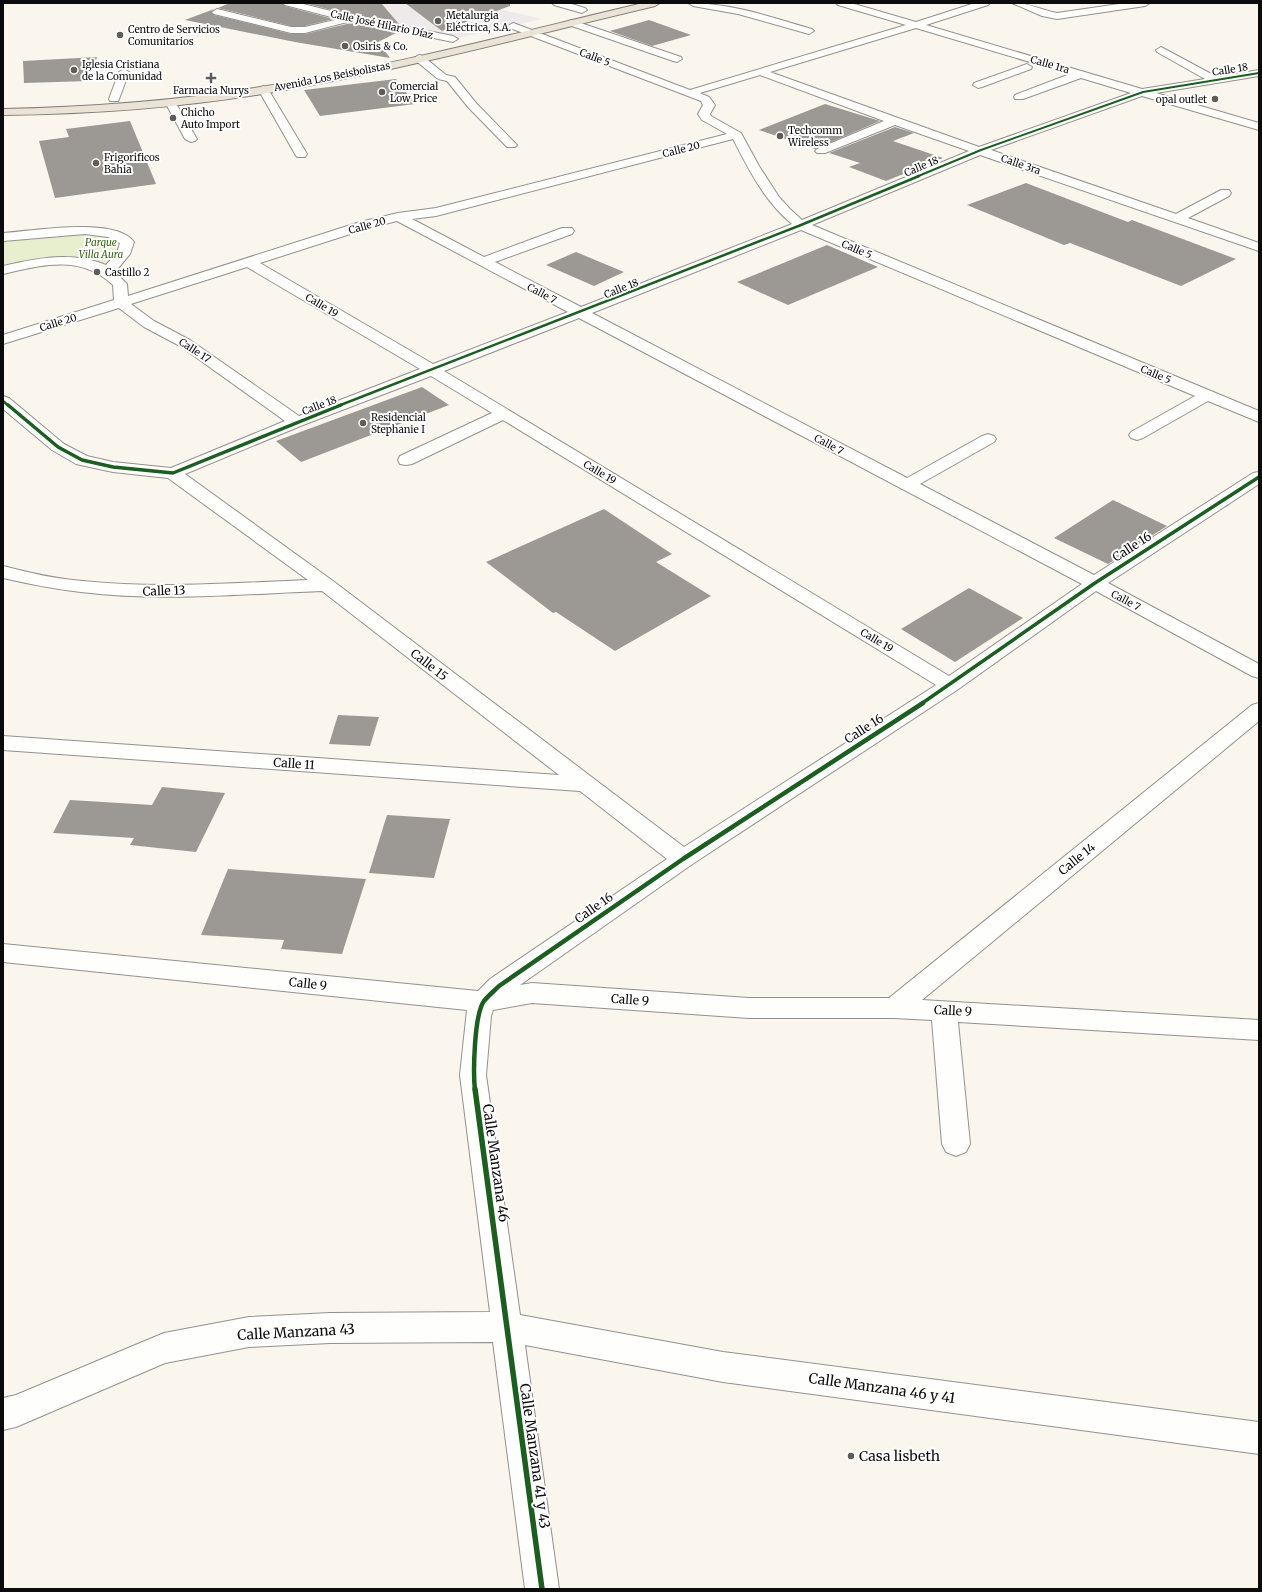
<svg xmlns="http://www.w3.org/2000/svg" width="1262" height="1592" viewBox="0 0 1262 1592" font-family="Merriweather,serif">
<style>
.industrial{fill:#f0e9ec}
.green{fill:#e8efce}
.building{fill:#9c9894}
.lines{fill:none;stroke-linecap:round;stroke-linejoin:round}
.minor-casing{stroke:#93918d;stroke-width:2}
.major-casing{stroke:#807e7a;stroke-width:2}
.minor{fill:#fefefc;fill-rule:evenodd}
.major{fill:#ece3d7;fill-rule:evenodd}
.cycleway-far4-casing{stroke:#fff;stroke-width:3}
.cycleway-far3-casing{stroke:#fff;stroke-width:4}
.cycleway-far2-casing{stroke:#fff;stroke-width:5.5}
.cycleway-far1-casing{stroke:#fff;stroke-width:7}
.cycleway-casing{stroke:#fff;stroke-width:8}
.cycleway-far4{stroke:#1b5e20;stroke-width:2}
.cycleway-far3{stroke:#1b5e20;stroke-width:2.5}
.cycleway-far2{stroke:#1b5e20;stroke-width:3.5}
.cycleway-far1{stroke:#1b5e20;stroke-width:4.5}
.cycleway{stroke:#1b5e20;stroke-width:5.5}
.poi-dot{fill:#5f5d5a;stroke:#fff;stroke-width:1.5}
.labels{text-anchor:middle;stroke-width:4;stroke-linejoin:round;paint-order:stroke}
.far-poi-label{font-size:10px;fill:#0b0b0b;stroke:#fff;text-anchor:start}
.far-street-label{font-size:10px;fill:#0b0b0b;stroke:#fff}
.far-park-label{font-size:10px;font-style:italic;fill:#37641a;stroke:#fff}
.street-label{font-size:12px;fill:#0b0b0b;stroke:#fff}
.near-street-label{font-size:14px;fill:#0b0b0b;stroke:#fff}
.near-poi-label{font-size:14px;fill:#0b0b0b;stroke:#fff;text-anchor:start}
</style>
<rect width="100%" height="100%" fill="#faf6ee"/>
<path class="industrial" d="M288 3H472L542 19 453 39Z"/>
<path class="green" d="M82 233 106 236 119 243 116 253 107 264C89 256 55 254 36 258 25 261 14 265 3 268V241Z"/>
<g class="building">
<path d="M230 3H282L285 6 333 19 305 26H291L218 8Z"/>
<path d="M305 3H381L399 24 343 13Z"/>
<path d="M405 3H510V6L442 31Z"/>
<path d="M214 9 211 12 214 15 291 34H305L351 23 398 32 378 42 390 58 295 42 185 20Z"/>
<path d="M649 20 691 35 652 46 610 31Z"/>
<path d="M97 57 89 81 24 83 23 61Z"/>
<path d="M396 79 415 104 320 116 304 90Z"/>
<path d="M825 104 880 121 815 149 759 130Z"/>
<path d="M130 121 156 184 55 198 39 141 69 137 66 129Z"/>
<path d="M895 127 914 133 893 141 943 158 886 181 849 167 860 163 829 153Z"/>
<path d="M1026 183 1128 222 1132 220 1236 259 1181 286 1070 243 1064 245 967 205Z"/>
<path d="M827 245 878 267 788 305 737 282Z"/>
<path d="M576 252 624 272 594 286 546 265Z"/>
<path d="M422 387 449 405 301 462 276 441Z"/>
<path d="M1113 500 1167 526 1108 564 1054 538Z"/>
<path d="M604 509 672 554 656 562 711 596 615 651 556 612 553 613 486 562Z"/>
<path d="M969 588 1023 618 955 662 901 629Z"/>
<path d="M338 715 379 717 370 746 329 744Z"/>
<path d="M162 787 225 793 196 852 130 845 134 838 53 833 70 800 152 805Z"/>
<path d="M387 815 450 819 434 878 369 873Z"/>
<path d="M228 869 366 879 342 954 281 949 284 940 201 935Z"/>
</g>
<g class="lines">
<g class="minor-casing">
<g id="minor">
<path d="M283 3H299L343 14 453 36 458 39 453 42 351 21 305 33H291L214 14 212 12 217 9 291 27H305L339 19 285 5Z"/>
<path d="M552 3H568L585 8 587 10 582 13 554 5Z"/>
<path d="M688 3C731 3 771 17 812 29L814 31 809 34 738 14 693 6Z"/>
<path d="M836 3H851L916 22 975 3H990L988 5 926 25 1142 89 1205 79 1157 52 1156 50 1161 47 1217 77 1259 70V76L1156 93 1259 123V130L1142 96 991 150 1176 214 1221 190H1229L1231 193 1229 196 1188 218 1259 243V251L980 155 812 225 1259 411V422L1208 401 1143 438 1137 440 1131 438 1129 435 1131 432 1195 396 801 230 592 313 907 478 982 436 988 434 994 436 996 439 994 442 920 484 1094 575 1253 473 1259 472V484L1108 583 1259 664V678L1252 676 1096 591 957 690 691 865 520 985 532 983 749 998H889L1252 705 1259 703V721L922 1000 1259 1020V1040L958 1022 970 1144 966 1152 956 1156 946 1152 942 1144 932 1020 894 1018H749L532 1003 493 1010 491 1016 486 1075 520 1315 723 1352 1259 1422V1454L723 1382 525 1345 559 1589H525L493 1342 330 1343 249 1347 165 1363 16 1427 3 1430V1398L16 1395 164 1333 249 1317 330 1313 490 1312 460 1075 467 1010 3 962V944L478 991 490 979 667 859 580 791 3 750V736L559 775 322 591C242 594 160 602 81 592 55 589 29 584 3 578V566C30 573 56 579 83 581 158 589 233 583 308 580L168 478 113 472 76 464 52 450 3 409V396L9 398 64 444 87 456 113 462 171 468 285 421 180 346 144 327 119 308 3 344V335L114 300 113 285C80 254 43 265 3 274V266C38 258 72 251 106 265L117 253 120 243 108 237 85 234 3 241V233C32 231 116 216 134 242L130 254 115 272 127 284 128 296 360 222 398 213 436 208 727 134 702 120 698 114 703 105 701 101 510 28 508 26 513 23 516 24 690 90 906 25 838 5ZM916 28 1070 74 1015 95 1014 97 1015 99H1023L1081 78 1131 93 979 147 770 72ZM760 75 884 121 817 149 815 151 817 153H825L895 125 969 151 802 220 790 209 779 197 759 166 741 133 711 116 710 114 715 105 709 97 700 93ZM733 139C749 170 765 202 792 224L581 307 495 262 572 234 574 231 572 228H562L484 257 412 219 436 216ZM397 221 568 312 433 364 260 263 369 228ZM247 267 420 369 299 416 190 340 154 321 131 304ZM579 318 1082 584 949 676 444 371ZM431 376 492 413 400 456 398 460 400 464 406 465 412 464 503 420 936 685 684 847 333 581 185 474 303 425Z"/>
<path d="M1012 3C1030 3 1040 10 1057 13L1126 3H1150L1145 6 1057 19 1042 16Z"/>
<path d="M572 20 681 57 682 59 677 62 673 61 569 25 567 23 569 21Z"/>
<path d="M419 55 423 56 446 75 455 77 476 103 515 143 517 145 515 147H507L468 107 447 81 438 79 415 60 414 58Z"/>
<path d="M1027 64 1032 67 1031 69 982 87 978 88 973 85 974 83Z"/>
<path d="M124 69 129 72 119 99 118 101H110L109 99 119 72Z"/>
<path d="M263 86 268 89 307 154 305 157H297L295 154 258 89Z"/>
<path d="M170 99 175 102 197 139 195 141 191 142 185 139 165 102Z"/>
</g>
</g>
<g class="major-casing">
<path id="major" d="M643 3H660L655 6C524 37 394 72 262 94 176 108 90 114 3 115V109C89 107 175 101 260 87 389 67 516 33 643 3Z"/>
</g>
<use href="#minor" class="minor"/>
<use href="#major" class="major"/>
<g class="cycleway-far4-casing">
<path id="cycleway-far4" d="M916 177 981 150 1143 92 1259 73"/>
</g>
<g class="cycleway-far3-casing">
<g id="cycleway-far3">
<path d="M3 401 9 406"/>
<path d="M338 406 801 225 919 176"/>
</g>
</g>
<g class="cycleway-far2-casing">
<g id="cycleway-far2">
<path d="M8 405 58 447 82 460 113 467 173 473 341 405"/>
<path d="M921 704 1095 583 1259 477"/>
</g>
</g>
<g class="cycleway-far1-casing">
<path id="cycleway-far1" d="M475 1090C473 1073 474 1015 484 1001 488 996 494 991 499 986L683 859 923 703"/>
</g>
<g class="cycleway-casing">
<path id="cycleway" d="M475 1089 542 1589"/>
</g>
<use href="#cycleway-far4" class="cycleway-far4"/>
<use href="#cycleway-far3" class="cycleway-far3"/>
<use href="#cycleway-far2" class="cycleway-far2"/>
<use href="#cycleway-far1" class="cycleway-far1"/>
<use href="#cycleway" class="cycleway"/>
</g>
<g class="poi-dot">
<circle cx="438" cy="21" r="4"/>
<circle cx="120" cy="35" r="4"/>
<circle cx="345" cy="46" r="4"/>
<circle cx="74" cy="70" r="4"/>
<path d="M209 72h4v4h4v4h-4v4h-4v-4h-4v-4h4z"/>
<circle cx="382" cy="92" r="4"/>
<circle cx="1215" cy="99" r="4"/>
<circle cx="173" cy="118" r="4"/>
<circle cx="780" cy="136" r="4"/>
<circle cx="96" cy="163" r="4"/>
<circle cx="97" cy="272" r="4"/>
<circle cx="363" cy="423" r="4"/>
<circle cx="851" cy="1456" r="4"/>
</g>
<g class="labels">
<g class="far-poi-label">
<text x="446" y="19">Metalurgia<tspan x="446" dy="12">Eléctrica, S.A.</tspan></text>
<text x="128" y="33">Centro de Servicios<tspan x="128" dy="12">Comunitarios</tspan></text>
<text x="353" y="50">Osiris &amp; Co.</text>
<text x="82" y="68">Iglesia Cristiana<tspan x="82" dy="12">de la Comunidad</tspan></text>
<text x="390" y="90">Comercial<tspan x="390" dy="12">Low Price</tspan></text>
<text x="211" y="94" text-anchor="middle">Farmacia Nurys</text>
<text x="1207" y="103" text-anchor="end">opal outlet</text>
<text x="181" y="116">Chicho<tspan x="181" dy="12">Auto Import</tspan></text>
<text x="788" y="134">Techcomm<tspan x="788" dy="12">Wireless</tspan></text>
<text x="104" y="161">Frigorificos<tspan x="104" dy="12">Bahia</tspan></text>
<text x="105" y="276">Castillo 2</text>
<text x="371" y="421">Residencial<tspan x="371" dy="12">Stephanie I</tspan></text>
</g>
<g class="far-street-label">
<text transform="translate(382 24) rotate(12)" y="4">Calle José Hilario Díaz</text>
<text transform="translate(595 57) rotate(21)" y="4">Calle 5</text>
<text transform="translate(1050 64) rotate(16)" y="4">Calle 1ra</text>
<text transform="translate(1230 69) rotate(-9)" y="4">Calle 18</text>
<text transform="translate(332 76) rotate(-11)" y="4">Avenida Los Beisbolistas</text>
<text transform="translate(681 149) rotate(-14)" y="4">Calle 20</text>
<text transform="translate(1021 164) rotate(19)" y="4">Calle 3ra</text>
<text transform="translate(921 166) rotate(-23)" y="4">Calle 18</text>
<text transform="translate(367 225) rotate(-16)" y="4">Calle 20</text>
<text transform="translate(857 249) rotate(23)" y="4">Calle 5</text>
<text transform="translate(621 288) rotate(-22)" y="4">Calle 18</text>
<text transform="translate(542 293) rotate(28)" y="4">Calle 7</text>
<text transform="translate(322 305) rotate(31)" y="4">Calle 19</text>
<text transform="translate(58 322) rotate(-17)" y="4">Calle 20</text>
<text transform="translate(195 350) rotate(33)" y="4">Calle 17</text>
<text transform="translate(1156 374) rotate(23)" y="4">Calle 5</text>
<text transform="translate(319 405) rotate(-21)" y="4">Calle 18</text>
<text transform="translate(829 444) rotate(28)" y="4">Calle 7</text>
<text transform="translate(600 472) rotate(31)" y="4">Calle 19</text>
<text transform="translate(1126 600) rotate(28)" y="4">Calle 7</text>
<text transform="translate(877 640) rotate(31)" y="4">Calle 19</text>
</g>
<g class="far-park-label">
<text x="101" y="246">Parque<tspan x="101" dy="12">Villa Aura</tspan></text>
</g>
<g class="street-label">
<text transform="translate(1132 547) rotate(-33)" y="4">Calle 16</text>
<text transform="translate(164 591) rotate(-2)" y="4">Calle 13</text>
<text transform="translate(429 665) rotate(38)" y="4">Calle 15</text>
<text transform="translate(864 729) rotate(-33)" y="4">Calle 16</text>
<text transform="translate(294 764) rotate(4)" y="4">Calle 11</text>
<text transform="translate(1077 859) rotate(-39)" y="4">Calle 14</text>
<text transform="translate(594 908) rotate(-35)" y="4">Calle 16</text>
<text transform="translate(308 984) rotate(6)" y="4">Calle 9</text>
<text transform="translate(630 1000) rotate(4)" y="4">Calle 9</text>
<text transform="translate(953 1011) rotate(3)" y="4">Calle 9</text>
</g>
<g class="near-street-label">
<text transform="translate(496 1163) rotate(82)" y="5">Calle Manzana 46</text>
<text transform="translate(296 1332) rotate(-3)" y="5">Calle Manzana 43</text>
<text transform="translate(882 1388) rotate(8)" y="5">Calle Manzana 46 y 41</text>
<text transform="translate(535 1456) rotate(82)" y="5">Calle Manzana 41 y 43</text>
</g>
<g class="near-poi-label">
<text x="859" y="1461">Casa lisbeth</text>
</g>
</g>
<rect width="1262" height="1592" fill="none" stroke="#0b0b0b" stroke-width="8"/>
</svg>
